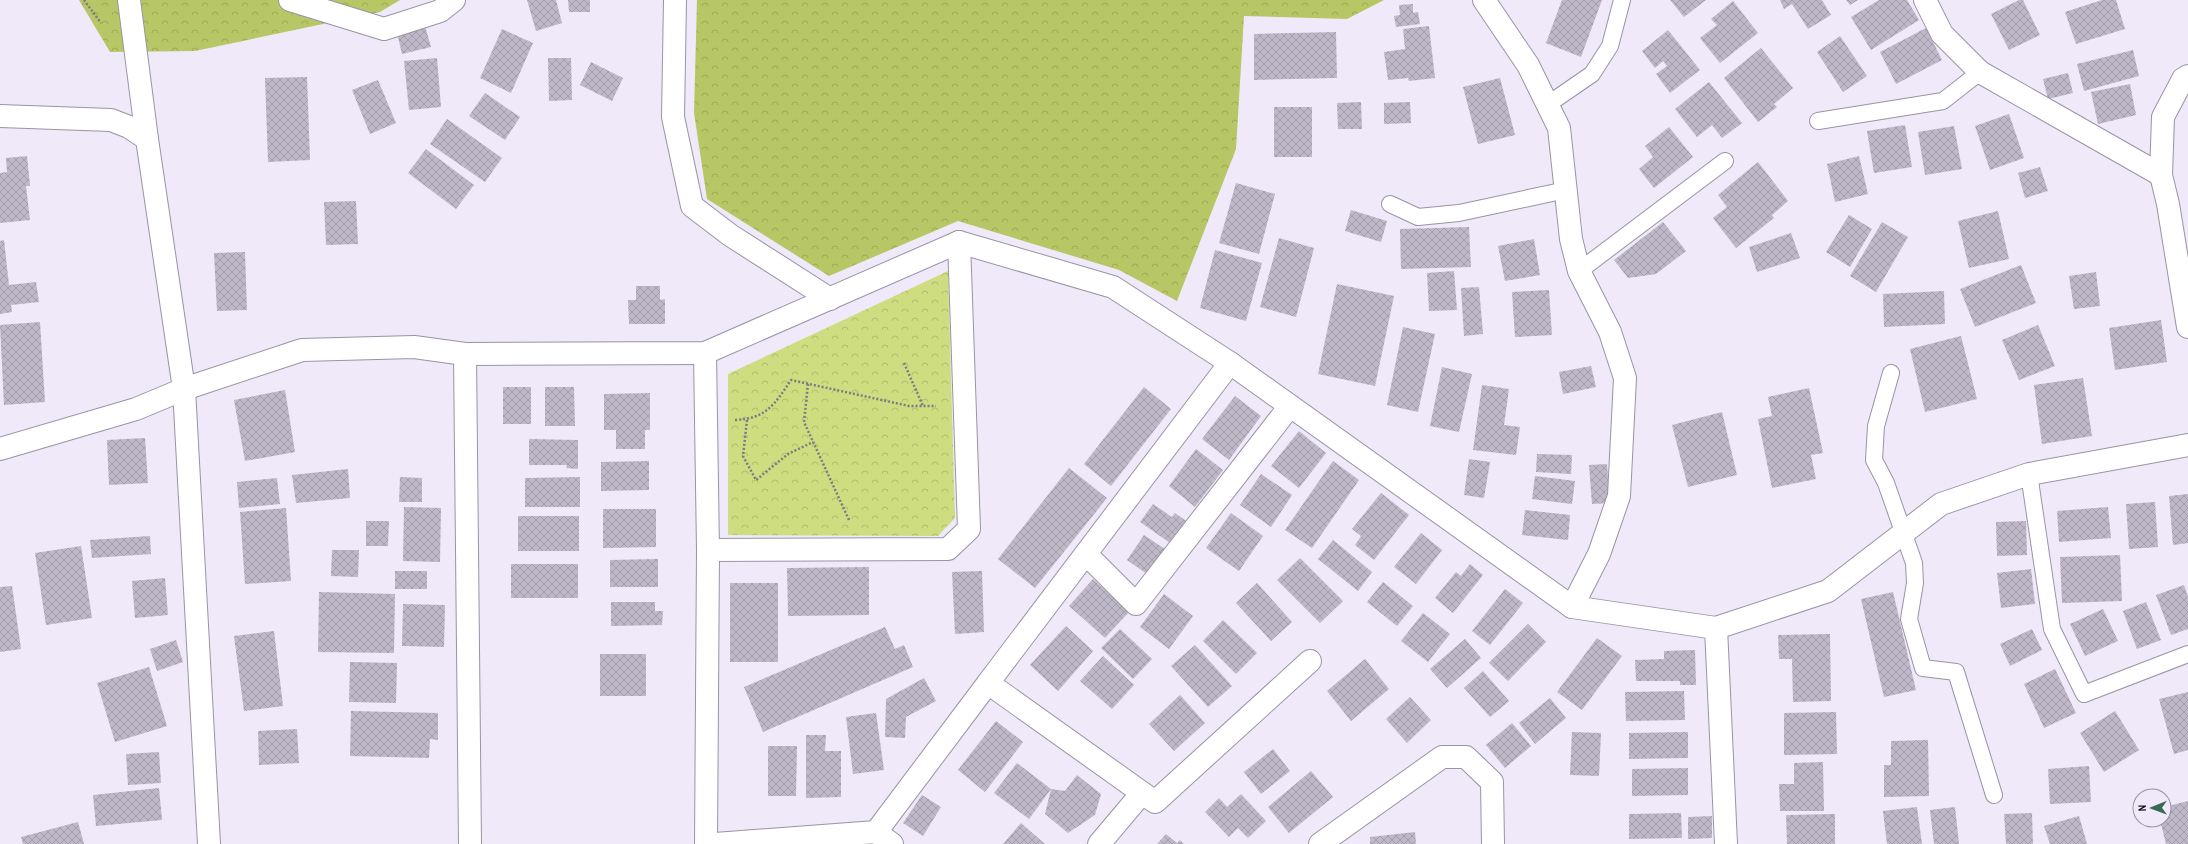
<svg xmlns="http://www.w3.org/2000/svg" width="2188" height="844" viewBox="0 0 2188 844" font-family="'Archivo Narrow',sans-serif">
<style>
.forest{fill:url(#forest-crowns)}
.park{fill:url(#park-crowns)}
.building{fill:url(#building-cross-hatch)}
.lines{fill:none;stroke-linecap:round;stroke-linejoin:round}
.lane-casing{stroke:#9994a3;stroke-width:18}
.street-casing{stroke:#9994a3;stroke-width:24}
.path{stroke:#7e7a85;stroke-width:2.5;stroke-dasharray:2 2;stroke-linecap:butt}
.lane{stroke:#fff;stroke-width:16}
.street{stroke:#fff;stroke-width:22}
</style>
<defs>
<pattern id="forest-crowns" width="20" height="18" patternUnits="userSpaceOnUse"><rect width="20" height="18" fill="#b8c765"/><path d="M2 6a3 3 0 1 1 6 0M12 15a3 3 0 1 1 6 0" fill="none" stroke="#9daa57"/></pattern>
<pattern id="park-crowns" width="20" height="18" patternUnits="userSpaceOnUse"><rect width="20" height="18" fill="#cedd80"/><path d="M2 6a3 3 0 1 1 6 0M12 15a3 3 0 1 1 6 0" fill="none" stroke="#b0bd6e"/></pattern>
<pattern id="building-cross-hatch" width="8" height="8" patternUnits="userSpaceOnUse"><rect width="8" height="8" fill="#beb8c8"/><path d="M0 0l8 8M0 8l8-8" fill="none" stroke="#a29dab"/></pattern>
</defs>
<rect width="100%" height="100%" fill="#efe9fa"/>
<g class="forest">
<path d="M79 0H400L380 12 195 51 110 52Z"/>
<path d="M697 0H1384L1347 19 1244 16 1236 149 1177 301 1119 270 958 221 829 276 707 199 694 113Z"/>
</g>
<path class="park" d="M948 271 955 518 938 536 728 535V374Z"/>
<g class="building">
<path d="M527 0H556L562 23 536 31Z"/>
<path d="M568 0H590V12H569Z"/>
<path d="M1562 0H1602L1581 57 1546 43Z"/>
<path d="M1670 0H1706L1684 17Z"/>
<path d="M1780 0H1822L1831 15 1808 29 1792 4 1784 9Z"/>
<path d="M1846 0H1858L1850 5Z"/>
<path d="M1879 0H1907L1919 20 1871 50 1851 17Z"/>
<path d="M2019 0H2023L2040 35 2009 50 1991 14Z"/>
<path d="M2102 0H2116L2125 29 2076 44 2065 12Z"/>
<path d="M1733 1 1758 33 1720 63 1700 38 1717 25 1711 19Z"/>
<path d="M1413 4V13L1418 12 1420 24 1396 27 1394 16 1400 15 1399 5Z"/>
<path d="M425 26 431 47 402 54 397 33Z"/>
<path d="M1429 26 1435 78 1409 81 1408 78 1388 80 1384 52 1405 49 1403 29Z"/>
<path d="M1926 28 1942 60 1896 84 1880 52Z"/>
<path d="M502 29 533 43 511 93 480 78Z"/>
<path d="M1668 30 1700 70 1670 93 1656 74 1667 66 1663 61 1655 68 1642 51Z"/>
<path d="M1336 32 1337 78 1254 80V34Z"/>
<path d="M1840 36 1867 76 1843 92 1817 52Z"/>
<path d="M1761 48 1793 88 1774 104 1777 107 1758 122 1724 78Z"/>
<path d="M2133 50 2139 76 2084 91 2077 64Z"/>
<path d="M437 58 441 107 409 110 404 61Z"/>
<path d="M548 58H571L572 100 549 101Z"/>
<path d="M591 62 623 78 612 101 580 85Z"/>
<path d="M2068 73 2073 93 2048 99 2043 79Z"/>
<path d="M307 77 310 160 268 162 265 78Z"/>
<path d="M1500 78 1515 135 1478 144 1463 87Z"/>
<path d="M378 80 396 123 370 134 352 90Z"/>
<path d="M1709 82 1742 123 1722 138 1712 125 1697 137 1675 109Z"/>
<path d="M2130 84 2136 115 2098 124 2091 92Z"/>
<path d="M485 93 520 117 505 140 469 116Z"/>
<path d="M1361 102 1362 129H1338L1337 103Z"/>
<path d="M1410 102 1411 123 1384 124V103Z"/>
<rect x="1274" y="107" width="38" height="50"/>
<path d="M2009 114 2024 158 1990 170 1975 126Z"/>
<path d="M447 119 502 158 485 182 430 144Z"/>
<path d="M1905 125 1912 167 1874 173 1867 131Z"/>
<path d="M1954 126 1962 169 1925 175 1918 132Z"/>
<path d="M1669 127 1693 157 1654 188 1639 169 1653 157 1645 146Z"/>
<path d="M426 149 474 185 456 209 408 173Z"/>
<path d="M27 156 30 186H26L30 220 0 223V173L7 172 6 158Z"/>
<path d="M1859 156 1868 194 1835 202 1827 164Z"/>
<path d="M1758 162 1788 201 1772 215 1774 218 1736 248 1713 218 1727 207 1718 195Z"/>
<path d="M2040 167 2048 191 2025 198 2018 173Z"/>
<path d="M1236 183 1275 194 1259 254 1219 243Z"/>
<path d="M356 201 358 244 326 245 324 202Z"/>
<path d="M1351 210 1387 221 1381 242 1345 231Z"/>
<path d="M1998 211 2009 259 1969 268 1958 221Z"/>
<path d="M1849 215 1872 229 1850 267 1826 252Z"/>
<path d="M1663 222 1686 251 1656 274 1628 278 1614 260Z"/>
<path d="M1882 222 1908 237 1876 292 1850 276Z"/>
<path d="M1469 227 1471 267 1401 269 1400 229Z"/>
<path d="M1791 233 1800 258 1757 272 1749 247Z"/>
<path d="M1279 238 1314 248 1296 317 1260 307Z"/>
<path d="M1534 239 1540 275 1505 281 1498 246Z"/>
<path d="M4 240 9 285 36 282 39 302 11 305 12 312 0 314V241Z"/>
<path d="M1215 250 1262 263 1246 321 1200 308Z"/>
<path d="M245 252 247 310 217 311 214 253Z"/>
<path d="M2021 265 2036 303 1975 327 1960 289Z"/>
<path d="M1454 271 1457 310 1429 311 1427 273Z"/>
<path d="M2096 272 2100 306 2074 309 2069 276Z"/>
<path d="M1337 284 1394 296 1375 386 1318 374Z"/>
<path d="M636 286H660V300L665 299V324H629L628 300H636Z"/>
<path d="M1479 287 1483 334 1464 336 1461 288Z"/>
<path d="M1549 290 1552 335 1515 337 1512 292Z"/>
<path d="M1944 291 1945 324 1884 327 1883 294Z"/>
<path d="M2161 320 2167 362 2115 370 2109 328Z"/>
<path d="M40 322 45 402 4 405 0 325Z"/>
<path d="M2038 325 2055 366 2019 380 2002 340Z"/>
<path d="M1403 327 1435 334 1418 412 1387 405Z"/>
<path d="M1961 336 1977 399 1925 412 1910 349Z"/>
<path d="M1591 366 1596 387 1563 394 1559 372Z"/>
<path d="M1442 367 1472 374 1459 432 1430 426Z"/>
<path d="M2083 378 2092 436 2042 444 2034 385Z"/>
<path d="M1482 385 1509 389 1504 425 1520 427 1516 455 1473 450Z"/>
<rect x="503" y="387" width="28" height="37"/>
<path d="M545 387H574L575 426H545Z"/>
<path d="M1144 387 1171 409 1111 486 1084 464Z"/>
<path d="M1809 388 1823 453 1811 455 1816 479 1772 488 1758 419 1772 416 1768 397Z"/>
<path d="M285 390 295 452 245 461 234 400Z"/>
<path d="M650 393V430H645V449H616V430H604V394Z"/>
<path d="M1235 396 1261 416 1229 460 1202 439Z"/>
<path d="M1722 412 1737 475 1688 487 1672 425Z"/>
<path d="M1299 431 1326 453 1299 488 1271 466Z"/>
<path d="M145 438 148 483 109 485 107 440Z"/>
<path d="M529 439 578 440V469L566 468 567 465H529Z"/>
<path d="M1196 449 1223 470 1195 507 1169 486Z"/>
<path d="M1537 454 1572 455 1571 474 1536 472Z"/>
<path d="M1469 459 1490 462 1484 498 1464 495Z"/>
<path d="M649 461V490L601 491V462Z"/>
<path d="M1333 461 1359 480 1312 548 1285 530Z"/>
<path d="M1607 464 1610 503 1592 504 1589 465Z"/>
<path d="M1069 468 1107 498 1035 588 998 559Z"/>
<path d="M348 469 350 498 296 503 292 475Z"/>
<path d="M1261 474 1292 495 1271 527 1240 505Z"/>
<path d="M1535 476 1575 481 1572 504 1532 499Z"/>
<path d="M400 477 422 478V502H399Z"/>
<path d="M580 477V507H525V478Z"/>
<path d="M277 478 280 504 239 508 237 482Z"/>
<path d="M1381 493 1409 515 1374 560 1355 545 1361 536 1352 529Z"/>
<path d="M2188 494V543L2173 545 2169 496Z"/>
<path d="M2155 502 2158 547 2129 549 2126 504Z"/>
<path d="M1153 504 1172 517 1175 513 1189 523 1173 545 1140 522Z"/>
<path d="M404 507 441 508 440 562 403 561Z"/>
<path d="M2108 507 2111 538 2059 542 2057 511Z"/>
<path d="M286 508 291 581 245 584 240 512Z"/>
<path d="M603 509H656V547L603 548Z"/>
<path d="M1525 510 1570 515 1568 540 1522 535Z"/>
<path d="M1231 513 1263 536 1239 571 1206 548Z"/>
<rect x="518" y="516" width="61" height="35"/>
<path d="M366 521H389L388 546H366Z"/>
<path d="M2026 521 2027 555 1997 556 1996 522Z"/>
<path d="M1421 533 1442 550 1416 584 1394 567Z"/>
<path d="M1144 535 1165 549 1147 574 1127 560Z"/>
<path d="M150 536 151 554 92 558 90 540Z"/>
<path d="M1333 540 1372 572 1358 591 1318 559Z"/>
<path d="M81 546 92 618 46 625 35 553Z"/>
<path d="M332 550H359L358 577 331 576Z"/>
<path d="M2120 555 2122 601 2062 603 2060 557Z"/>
<path d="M1300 558 1343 601 1320 623 1277 580Z"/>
<path d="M658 559V587H610V560Z"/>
<rect x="511" y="564" width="67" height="34"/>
<path d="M1470 564 1483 575 1453 613 1435 598 1456 572 1461 576Z"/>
<path d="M869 567V615L788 616 787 568Z"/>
<path d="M2031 569 2035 604 2001 608 1997 573Z"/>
<rect x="395" y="571" width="32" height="18"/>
<path d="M982 571 984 632 955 634 952 572Z"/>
<path d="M165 578 168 615 135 618 132 581Z"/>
<path d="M1093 579 1129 612 1105 638 1069 606Z"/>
<path d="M1383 582 1413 606 1397 626 1367 602Z"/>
<rect x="730" y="583" width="48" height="79"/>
<path d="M1257 583 1292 622 1271 641 1236 603Z"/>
<path d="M2184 585 2188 597V629L2171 635 2156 595Z"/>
<path d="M12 586 21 649 0 652V587Z"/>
<path d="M1505 589 1523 603 1490 645 1472 631Z"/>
<path d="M319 592 395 594 394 653 318 652Z"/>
<path d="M1893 592 1916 690 1884 697 1861 599Z"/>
<path d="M1164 594 1193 616 1169 649 1140 627Z"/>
<path d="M611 602H655V611H663L662 625 611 626Z"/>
<path d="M2146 602 2161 640 2137 649 2123 611Z"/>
<path d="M403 604 445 605 444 647 402 646Z"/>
<path d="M2103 609 2118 641 2085 656 2070 624Z"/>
<path d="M1423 613 1450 634 1428 662 1401 641Z"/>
<path d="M1223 620 1257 653 1236 674 1203 641Z"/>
<path d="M1528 624 1546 642 1508 681 1489 663Z"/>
<path d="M1066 626 1093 651 1058 691 1030 665Z"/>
<path d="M885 627 895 649 904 645 913 667 763 732 744 687Z"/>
<path d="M1120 629 1152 659 1133 679 1101 648Z"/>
<path d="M2032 629 2042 650 2010 666 2000 644Z"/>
<path d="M274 631 283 706 244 711 234 636Z"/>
<path d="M1830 634 1831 701 1793 702 1792 659H1779L1778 635Z"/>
<path d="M1597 638 1622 656 1582 710 1557 692Z"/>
<path d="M1465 639 1481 658 1447 688 1430 669Z"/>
<path d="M176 640 183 662 157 671 150 649Z"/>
<path d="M1195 645 1232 686 1208 707 1171 666Z"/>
<path d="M1695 650 1696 685H1680V681H1636L1635 660 1664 659V651Z"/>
<rect x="600" y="654" width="46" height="42"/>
<path d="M1103 656 1134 685 1112 709 1080 681Z"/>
<path d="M1365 659 1389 689 1351 721 1327 691Z"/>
<path d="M350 662 397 663 396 703 349 702Z"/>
<path d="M149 667 167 726 115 742 97 683Z"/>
<path d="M2055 669 2076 713 2044 728 2024 684Z"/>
<path d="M1483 671 1509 701 1490 717 1464 688Z"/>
<path d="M924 678 936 701 906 717 905 738 885 737 886 699Z"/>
<path d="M1684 691 1685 720 1626 721 1625 692Z"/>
<path d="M2188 692V750L2174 754 2159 699Z"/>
<path d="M1180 695 1205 723 1174 751 1149 724Z"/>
<path d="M1410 697 1431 720 1407 743 1386 719Z"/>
<path d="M1550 698 1566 718 1535 744 1519 723Z"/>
<path d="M351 711 438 713V740L430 739 429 758 350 756Z"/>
<path d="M2115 711 2139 750 2104 772 2080 733Z"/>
<path d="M1836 712 1837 754 1784 755V713Z"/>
<path d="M876 713 884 770 853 774 846 717Z"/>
<path d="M996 721 1023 742 985 792 958 770Z"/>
<path d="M1512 723 1531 746 1505 768 1486 745Z"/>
<path d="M297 729 299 763 259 765 258 731Z"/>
<path d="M1572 732 1601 733 1599 776 1570 775Z"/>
<path d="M1688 732V758L1629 759V733Z"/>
<path d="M806 735H826L825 751H841V797L806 798Z"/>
<path d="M1928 740 1929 796 1884 797V765H1891V741Z"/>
<path d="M768 746H797L796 796H768Z"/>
<path d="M1273 749 1290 771 1261 794 1244 772Z"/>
<path d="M159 752 161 783 128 785 126 754Z"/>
<path d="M1823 762 1824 811H1780L1779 784H1794V763Z"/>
<path d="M1017 763 1051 789 1029 819 994 793Z"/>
<path d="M2089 766 2091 802 2050 804 2048 769Z"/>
<path d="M1688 768V795L1632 796V769Z"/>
<path d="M1311 771 1333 797 1289 833 1268 807Z"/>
<path d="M1077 775 1101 794 1095 815 1068 833 1045 814 1051 789 1065 791Z"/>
<path d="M159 788 162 820 96 826 93 795Z"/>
<path d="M1241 794 1266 821 1248 838 1238 828 1229 837 1205 812 1219 798 1227 807Z"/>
<path d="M922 795 941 807 923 836 903 823Z"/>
<path d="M2188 801V844H2166L2160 820H2164V807Z"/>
<path d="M1917 807 1922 844H1887L1883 811Z"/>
<path d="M1955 807 1959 844H1934L1930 810Z"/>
<path d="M1681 813 1682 838 1629 839V814Z"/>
<path d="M2032 813 2033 844H2006L2004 814Z"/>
<path d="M1835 814V844H1787L1786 815Z"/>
<path d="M1712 816V838L1688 839V817Z"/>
<path d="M2079 816 2087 844H2050L2044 826Z"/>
<path d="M78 822 84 844H23L21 837Z"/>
<path d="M1021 823 1045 844H1003Z"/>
<path d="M1415 832 1416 844H1370V837Z"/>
<path d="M1166 834 1177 843 1180 840 1184 844H1157Z"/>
</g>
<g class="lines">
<g class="lane-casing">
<g id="lane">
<path d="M1547 105 1592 74 1610 46 1622 0"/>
<path d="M1818 121 1943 101 1980 72"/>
<path d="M1390 204 1418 217 1459 213 1566 190"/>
<path d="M1579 271 1725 161"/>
<path d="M1891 373 1876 426 1874 460 1886 483 1914 563 1915 583 1909 619 1923 668 1956 672 1994 795"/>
<path d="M2029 474 2052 629 2084 694 2188 654"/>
</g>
</g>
<g class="street-casing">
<g id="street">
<path d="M129 0 147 139"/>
<path d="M290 0 384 29 440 11 454 0"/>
<path d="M675 0 673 117 692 206 730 235 830 299"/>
<path d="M1484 0 1528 65 1559 128 1571 239 1579 271 1610 332 1625 378 1619 496 1599 554 1572 607"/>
<path d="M1925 0 1942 34 1980 72 2161 175"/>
<path d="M2188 76 2183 79 2163 117 2161 175 2168 204 2188 327"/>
<path d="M0 116 111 120 129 127 147 139 184 389 209 844"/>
<path d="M705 353 708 550 706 844"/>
<path d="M465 354 470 844"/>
<path d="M0 449 136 409 184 389 302 350 414 347 465 354 705 353 959 242 1113 287 1230 363 1572 607 1716 628 1828 591 1941 504 2029 474 2188 445"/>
<path d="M708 550 948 549 969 529 959 242"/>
<path d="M1086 554 1136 604 1290 406"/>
<path d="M1716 628 1726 844"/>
<path d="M988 683 1230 363"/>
<path d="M876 832 892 844"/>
<path d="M715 844 876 832 988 683 1155 802 1310 661"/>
<path d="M1099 844 1142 793"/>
<path d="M1320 844 1442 757H1466L1492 782 1493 844"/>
</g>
</g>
<g class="path">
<path d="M84 0 101 23"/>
<path d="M904 363 923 406"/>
<path d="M808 384 804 422 849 520"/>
<path d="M735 420C766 419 775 404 791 380L909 406H936"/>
<path d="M747 420 743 456 756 480 788 454 813 442"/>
</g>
<use href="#lane" class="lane"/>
<use href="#street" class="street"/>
</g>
<g transform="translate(2152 808) rotate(269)"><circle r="19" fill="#efe9fa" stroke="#97929e"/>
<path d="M0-3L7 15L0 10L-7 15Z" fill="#356c53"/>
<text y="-6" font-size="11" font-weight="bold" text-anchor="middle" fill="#121015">N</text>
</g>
</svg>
